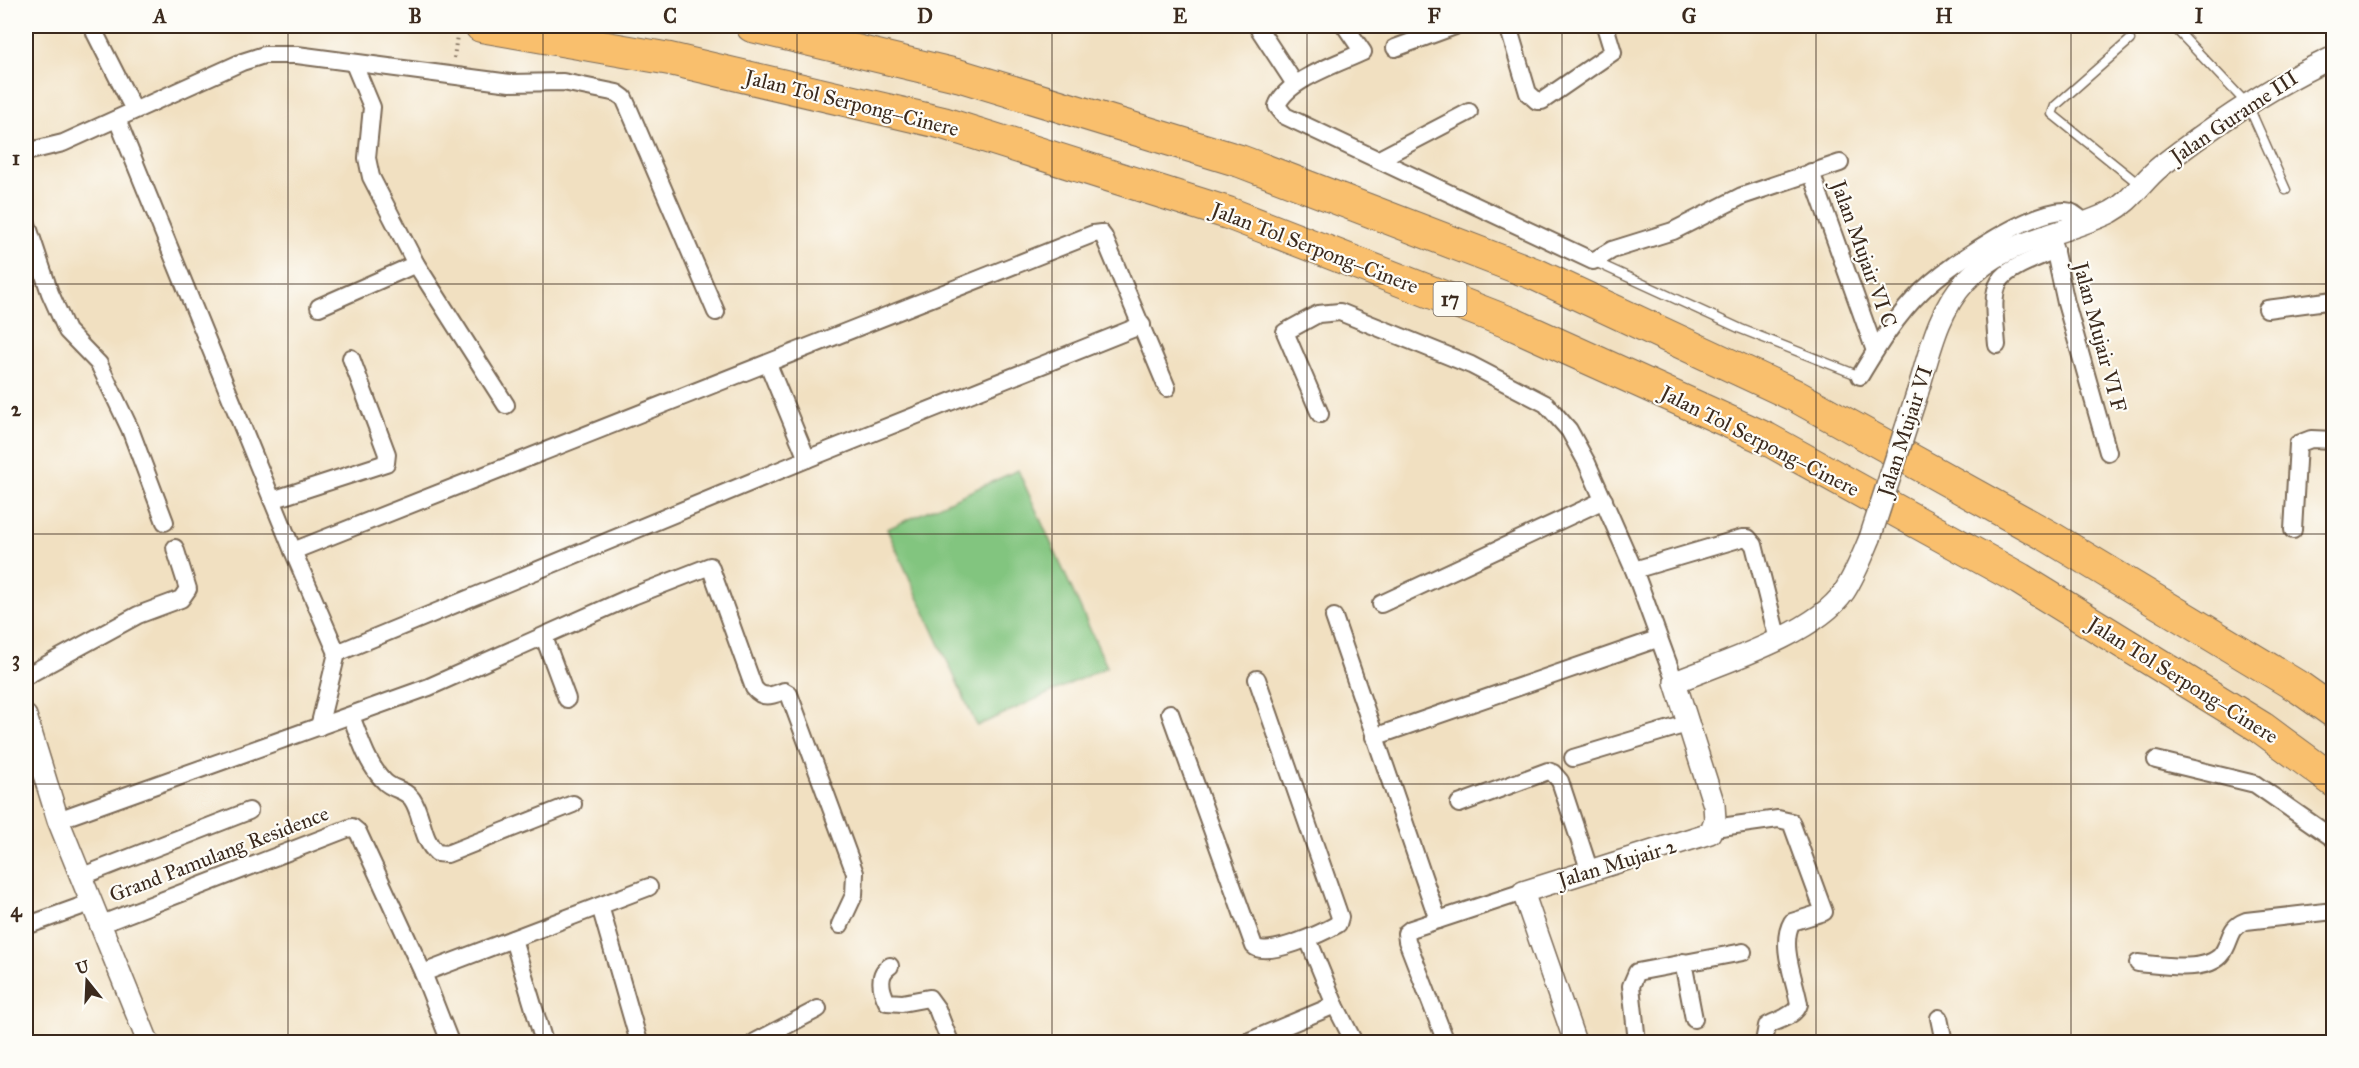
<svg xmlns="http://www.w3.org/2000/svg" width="2359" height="1068" viewBox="0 0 2359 1068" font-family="'IM FELL Great Primer',serif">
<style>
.green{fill:#82c57f;stroke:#5e784e;stroke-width:1.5}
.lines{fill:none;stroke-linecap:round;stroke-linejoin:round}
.service-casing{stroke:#7b6a57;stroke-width:11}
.minor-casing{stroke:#7b6a57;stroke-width:20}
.tertiary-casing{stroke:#7b6a57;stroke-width:24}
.motorway-casing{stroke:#7b6a57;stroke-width:34}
.path{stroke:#7b6a57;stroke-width:4;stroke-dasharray:1.5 4.5;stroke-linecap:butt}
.service{stroke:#fff;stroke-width:8}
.minor{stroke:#fff;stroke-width:16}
.tertiary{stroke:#fff;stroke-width:21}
.motorway{stroke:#f9bf6d;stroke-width:32}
.tertiary-bridge-casing{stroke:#7b6a57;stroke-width:24;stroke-linecap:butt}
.tertiary-bridge{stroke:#fff;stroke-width:21}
.grid{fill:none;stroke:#3b2a1e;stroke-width:1.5;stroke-opacity:0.55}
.labels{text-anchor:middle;stroke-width:4.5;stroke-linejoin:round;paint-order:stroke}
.shield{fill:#fdfcf7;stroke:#75695f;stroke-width:1.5}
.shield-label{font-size:20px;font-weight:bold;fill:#3b2a1e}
.street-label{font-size:21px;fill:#3b2a1e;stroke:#fdfcf7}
.neatline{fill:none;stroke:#3b2a1e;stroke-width:2}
.grid-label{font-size:20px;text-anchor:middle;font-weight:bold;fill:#3b2a1e}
</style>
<rect width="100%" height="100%" fill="#fdfcf7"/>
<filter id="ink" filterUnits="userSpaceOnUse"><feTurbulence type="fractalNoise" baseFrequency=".0167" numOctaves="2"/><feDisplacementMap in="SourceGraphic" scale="12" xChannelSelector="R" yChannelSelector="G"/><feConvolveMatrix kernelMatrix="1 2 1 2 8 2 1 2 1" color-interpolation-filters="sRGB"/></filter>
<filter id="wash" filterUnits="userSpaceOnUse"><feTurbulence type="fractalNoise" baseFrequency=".008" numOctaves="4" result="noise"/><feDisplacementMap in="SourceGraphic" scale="24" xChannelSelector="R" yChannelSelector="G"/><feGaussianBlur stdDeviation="1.35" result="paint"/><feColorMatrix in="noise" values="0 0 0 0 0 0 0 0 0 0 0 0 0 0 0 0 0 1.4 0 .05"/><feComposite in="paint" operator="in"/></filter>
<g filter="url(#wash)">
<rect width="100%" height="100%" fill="#f1e0c1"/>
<path class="green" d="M1018 470 1107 667 977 726 887 529Z"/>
</g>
<g filter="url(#ink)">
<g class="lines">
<g class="service-casing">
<g id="service">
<path d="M2173 26 2248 105 2286 190"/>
<path d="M2130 40 2055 106 2052 114 2140 185"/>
<path d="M1593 261 1741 329 1860 376"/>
</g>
</g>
<g class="minor-casing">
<g id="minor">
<path d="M1257 26 1295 84"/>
<path d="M1345 26 1363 52C1340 63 1286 80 1277 106L1285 116 1593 261 1612 250 1673 231 1742 196 1840 163"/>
<path d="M1508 26 1528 93 1537 101H1542L1613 52 1605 26"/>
<path d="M95 33 134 110"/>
<path d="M1395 48 1455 26"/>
<path d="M354 64 372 107 367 158 371 177 416 264 506 405"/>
<path d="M117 119 293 551 337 653"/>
<path d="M26 152 63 143 242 62 264 55H297L510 83 563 82 617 93 624 98 628 107 716 312"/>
<path d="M1379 159 1469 112"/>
<path d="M1811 172 1875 351"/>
<path d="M26 221 50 293 67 331 99 364 130 429 165 522"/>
<path d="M2051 234 2066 303 2108 452"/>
<path d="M319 307 416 264"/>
<path d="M2267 309 2334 300"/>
<path d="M1997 345C1991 276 1990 277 2055 250"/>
<path d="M768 364 807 459"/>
<path d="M1860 376C1878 346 1897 315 1922 291 1948 266 2027 212 2064 211 2072 210 2078 216 2083 222"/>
<path d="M1320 414 1285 332 1318 314 1340 312 1471 365 1546 404 1569 430 1587 463 1634 570 1675 682"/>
<path d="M272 500 386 463 387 454 351 358"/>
<path d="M2293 530 2298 444 2311 439 2334 440"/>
<path d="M293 551 1093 234 1101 233 1104 237 1167 388"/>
<path d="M1634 570 1742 538H1748L1754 545 1778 640"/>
<path d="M1381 604 1604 500"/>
<path d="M1334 617 1438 920"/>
<path d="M544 637 567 699"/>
<path d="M337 653 807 459 1142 325"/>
<path d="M26 676 138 615 181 599 188 589 175 548"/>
<path d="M1170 713 1254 946C1266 959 1324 932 1338 924L1340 917 1257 679"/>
<path d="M351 716C360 738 367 765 385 782 393 790 405 789 412 799 423 815 421 839 437 853L447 854 573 804"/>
<path d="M319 727 337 653"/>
<path d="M1374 737 1657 639"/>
<path d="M1573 758 1690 723"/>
<path d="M2156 760 2255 784 2334 839"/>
<path d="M1459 804 1548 771 1553 773 1560 781 1590 872"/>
<path d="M58 820 429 687 633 596 710 566 754 688C763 700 773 695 784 691L789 694 855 873 854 895 840 925"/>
<path d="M1714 828 1778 819 1791 822 1824 912 1792 922C1779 944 1795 980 1799 1004 1796 1016 1777 1020 1767 1026L1764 1042"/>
<path d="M80 877 249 811"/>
<path d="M600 906 639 1042"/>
<path d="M99 925 352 827 358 832 423 973 450 1042"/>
<path d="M26 926 90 903"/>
<path d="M513 939 544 1042"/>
<path d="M1308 939 1335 1005 1354 1042"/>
<path d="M1683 962 1694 1019"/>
<path d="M2138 963C2161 965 2214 975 2225 949 2232 936 2230 927 2246 921L2334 911"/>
<path d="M890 966C877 974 881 990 887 1002L902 1003 929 998 937 1009 950 1042"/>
<path d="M423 973 649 887"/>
<path d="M1939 1018 1944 1042"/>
<path d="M755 1042 818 1009"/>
<path d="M1247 1042 1335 1005"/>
<path d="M1446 1042 1407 941 1406 933 1411 929 1523 892"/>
<path d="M1637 1042 1631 986 1637 972 1743 952"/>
</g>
</g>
<g class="tertiary-casing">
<g id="tertiary">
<path d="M1917 394C1929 356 1937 312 1965 282 2003 239 2062 236 2111 212 2132 201 2142 181 2161 166 2214 125 2272 85 2334 57"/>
<path d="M26 716 58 820 148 1042"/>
<path d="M1575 1042 1523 892 1710 833 1715 820 1714 805 1675 682C1722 663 1815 634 1844 592 1855 575 1862 557 1870 538"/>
</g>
</g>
<g class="motorway-casing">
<g id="motorway">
<path d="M481 26 670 59 943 123 1228 213 1513 324 1767 439 2020 579 2262 728 2334 781"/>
<path d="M752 26 961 76 1240 161 1537 275 1794 395 2050 537 2300 688 2334 712"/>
</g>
</g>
<path class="path" d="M454 58 457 35"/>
<use href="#service" class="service"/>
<use href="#minor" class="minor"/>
<use href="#tertiary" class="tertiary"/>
<use href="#motorway" class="motorway"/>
<g class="tertiary-bridge-casing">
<path id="tertiary-bridge" d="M1870 538 1917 394"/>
</g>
<use href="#tertiary-bridge" class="tertiary-bridge"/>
</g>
</g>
<path class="grid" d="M288 26V1042M543 26V1042M797 26V1042M1052 26V1042M1307 26V1042M1562 26V1042M1816 26V1042M2071 26V1042M26 284H2334M26 534H2334M26 784H2334"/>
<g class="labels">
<rect class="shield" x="1433.5" y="282" width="33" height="34" rx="4.5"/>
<g class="shield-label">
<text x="1450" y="306">17</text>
</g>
<g class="street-label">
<text transform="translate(852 103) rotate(14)" y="7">Jalan Tol Serpong–Cinere</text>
<text transform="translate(2234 117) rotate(-34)" y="7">Jalan Gurame III</text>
<text transform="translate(1315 248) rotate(21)" y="7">Jalan Tol Serpong–Cinere</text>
<text transform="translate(1864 254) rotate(70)" y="7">Jalan Mujair VI C</text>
<text transform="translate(2100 337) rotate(75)" y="7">Jalan Mujair VI F</text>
<text transform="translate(1905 431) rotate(-72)" y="7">Jalan Mujair VI</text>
<text transform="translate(1760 441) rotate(27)" y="7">Jalan Tol Serpong–Cinere</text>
<text transform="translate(2183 680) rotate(32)" y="7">Jalan Tol Serpong–Cinere</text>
<text transform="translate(219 854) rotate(-21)" y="7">Grand Pamulang Residence</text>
<text transform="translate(1617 863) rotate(-17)" y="7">Jalan Mujair 2</text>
</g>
</g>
<rect width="2359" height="1068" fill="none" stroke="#fdfcf7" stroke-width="66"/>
<g transform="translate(87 981) rotate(342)" stroke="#fdfcf7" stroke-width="4.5" paint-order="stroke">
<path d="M0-4.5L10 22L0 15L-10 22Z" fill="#3b2a1e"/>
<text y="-9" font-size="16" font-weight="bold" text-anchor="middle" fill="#3b2a1e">U</text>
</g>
<rect x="33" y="33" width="2293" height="1002" class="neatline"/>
<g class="grid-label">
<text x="160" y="23">A</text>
<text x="415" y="23">B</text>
<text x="670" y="23">C</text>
<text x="925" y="23">D</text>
<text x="1180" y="23">E</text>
<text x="1434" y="23">F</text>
<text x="1689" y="23">G</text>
<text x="1944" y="23">H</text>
<text x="2199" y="23">I</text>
<text x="16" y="165">1</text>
<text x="16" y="416">2</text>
<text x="16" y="666">3</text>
<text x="16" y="917">4</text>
</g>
</svg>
